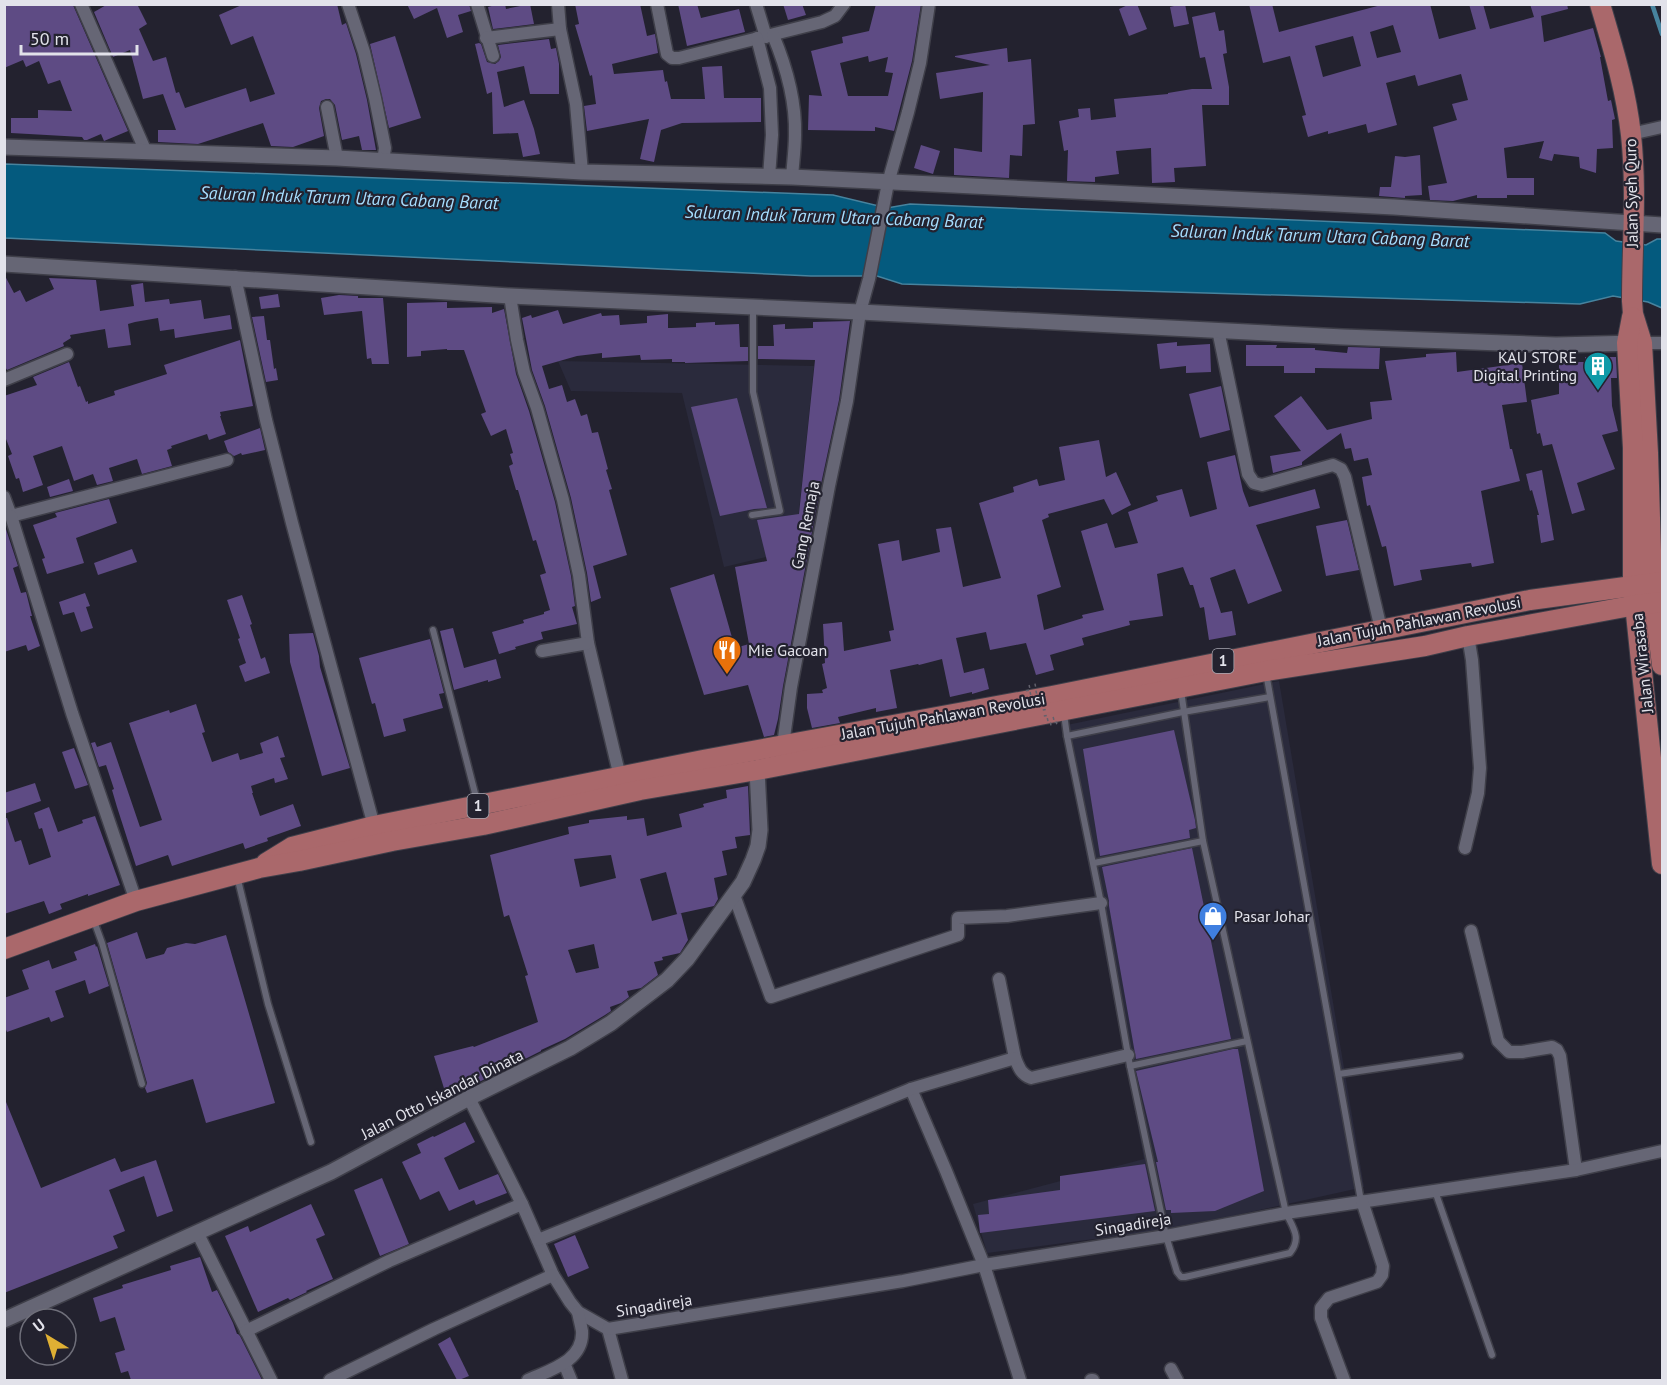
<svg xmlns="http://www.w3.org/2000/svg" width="1667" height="1385" viewBox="0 0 1667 1385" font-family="'PT Sans',sans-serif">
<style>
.built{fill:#2a2a3c}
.water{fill:#045a7e;stroke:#47839e;stroke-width:1.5}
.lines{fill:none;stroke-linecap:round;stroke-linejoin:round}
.stream{stroke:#47839e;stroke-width:4.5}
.building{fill:#5e4b84;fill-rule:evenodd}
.service-casing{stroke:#3f3f49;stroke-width:9}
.minor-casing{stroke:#3f3f49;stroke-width:15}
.tertiary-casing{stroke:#3f3f49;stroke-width:18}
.primary-casing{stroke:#3f3f49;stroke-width:22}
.service{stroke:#666675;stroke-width:6}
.minor{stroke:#666675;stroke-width:12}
.tertiary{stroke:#666675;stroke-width:15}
.primary{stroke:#aa686b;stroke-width:20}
.path-bridge{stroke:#62616c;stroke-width:3;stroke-dasharray:1.5 4.5;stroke-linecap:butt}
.labels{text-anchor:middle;stroke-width:4.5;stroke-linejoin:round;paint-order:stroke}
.shield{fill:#23222f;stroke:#a9a8b2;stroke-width:1.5}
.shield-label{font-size:15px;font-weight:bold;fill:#e2e2ea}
.street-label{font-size:16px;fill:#e2e2ea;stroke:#23222f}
.poi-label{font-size:16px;fill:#e2e2ea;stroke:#23222f;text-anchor:start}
.water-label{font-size:18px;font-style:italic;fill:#a6deff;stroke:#23222f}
</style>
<rect width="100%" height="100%" fill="#23222f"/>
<g class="built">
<path d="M558 361 814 366 795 550 724 567 682 393 571 391Z"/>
<path d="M1279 681 1364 1187 1178 1228 987 1253 973 1204 1144 1159 1062 726Z"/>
</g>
<path class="water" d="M5 164 833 195 887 208 910 204 1605 233 1616 241 1646 245 1657 239H1662V308L1648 302 1613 296 1580 304 902 284 877 276H811L5 238Z"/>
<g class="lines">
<path class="stream" d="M1652 4 1662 34"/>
</g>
<g class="building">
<path d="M4 4 73 5 128 131 104 141 101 134 87 140H84L82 137 11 133V118H38V110L72 111 60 80 48 84 39 61 26 67 23 60 4 68Z"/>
<path d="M108 4H137L147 24 139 29 153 61 166 57 176 93 179 92 185 108 246 88 250 102 275 94 253 36 231 45 219 15 244 4H337L342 25 346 23 356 54 367 100 376 150H362L359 136 342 140 335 105 330 99H326L321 101 319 108 324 136 293 147 271 146 263 123 198 144 158 142V130H176L163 94 143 99 130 50 113 57 94 12Z"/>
<path d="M407 4H469L471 11 458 15 463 32 447 38 437 8 414 19Z"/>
<path d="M499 4H505L506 9 530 4 534 24 493 29 488 7Z"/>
<path d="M575 4H640L647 36 655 34 658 53 612 64 614 74 663 70 665 82 667 81 671 99H705L702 67 722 66 724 98H761V122L682 123 661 130 654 162 640 159 649 119 587 131 584 106 596 104 592 75 590 76 575 25 579 24Z"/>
<path d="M678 4H697L701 18 739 9 745 32 687 46Z"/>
<path d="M783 4H802L806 15 788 20Z"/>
<path d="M876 4H921L912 61 894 131 875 127V131L808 130 809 95 822 96 811 51 843 43 842 37 869 31ZM868 56 869 62 888 57 885 72 893 73 888 96H848L840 63Z"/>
<path d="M1130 4H1137L1147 29 1129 36 1119 9Z"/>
<path d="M1182 4H1185L1189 24 1174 27 1170 7Z"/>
<path d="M1249 4H1272L1279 32 1385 4H1430L1439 39 1476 29 1469 4H1483L1490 29 1534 17 1530 4H1567L1568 9 1541 16 1544 42 1593 28 1601 57H1600L1608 101 1611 100 1615 119 1612 120 1613 148 1597 149 1596 173 1580 168 1579 157 1554 154 1552 161 1539 158 1544 141 1504 148 1507 178H1534V195H1507V198H1477V195L1453 201 1430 200 1428 186 1447 183 1433 127 1457 120 1452 104 1468 100 1461 74 1418 86 1415 75 1386 83 1397 125 1368 133 1366 124 1328 134V131L1308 137 1302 116 1306 115 1290 56 1263 63ZM1393 25 1401 52 1377 58 1370 32ZM1353 36 1361 66 1323 77 1315 46Z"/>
<path d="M1215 12 1219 31 1224 30 1227 53 1223 54 1229 87V105H1202L1206 166 1174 168 1175 182 1152 183 1151 148 1116 151 1119 174 1095 177V182L1067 181 1068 150 1064 151 1059 121 1079 117 1078 109 1090 108 1091 120 1116 117 1114 99 1168 94V93L1192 89H1212L1205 57 1200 58 1192 17Z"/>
<path d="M395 36 421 118 389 128 370 44Z"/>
<path d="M549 39 551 49 556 48 559 64V94H530L524 66 497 72 504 107 524 100 534 129 540 154 523 157 518 133 493 134 492 92 487 94 475 44 479 43 481 44 487 62 495 64 499 61 501 57 498 45Z"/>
<path d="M1007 48 1008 62 1031 59 1035 124 1023 125 1022 156 1010 155 1009 178 954 175V148L982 152 983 92 940 99 936 73 990 65 955 57V56Z"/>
<path d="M921 145 940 151 933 174 914 168Z"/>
<path d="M1420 155 1422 195 1405 196V198L1379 196 1380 187H1391L1395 156 1405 157Z"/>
<path d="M4 274 14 293 20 290 26 302 54 289 49 278 96 280 100 311 134 306 131 285 143 283 145 302 169 299 170 304 201 300 204 319 230 315 232 329 175 338 174 329 160 331 158 318 135 322 128 324 131 345 108 348 105 329 70 335 71 338 63 343 64 346 7 370 4 365Z"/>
<path d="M278 294 280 307 261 309 259 297Z"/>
<path d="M339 295 358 296V298H383L389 364H372L371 358 367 359 362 311 324 315 321 298Z"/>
<path d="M447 302V308L492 307V313L504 309 516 374 529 411 555 502 571 576 575 606 572 607 577 624 541 632 543 639 515 647 516 649 499 654 492 632 524 623 523 620 544 614V612L550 610 540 575 546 573 536 540 533 541 518 490H516L509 466 513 464 510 454 513 453 506 429 491 436 481 414 486 412 464 350H447V349L421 351V356L407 357V303Z"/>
<path d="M558 310 563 324 601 313 602 316 619 315 620 325 647 323V316L668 314V328H671L696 327V323L715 322V325L739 324 740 347H748V361L685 363V362H672V359L641 360 640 355 602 358V353L577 356 542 366 549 389 562 385 567 402 575 399 581 416 587 414 592 433 598 432 608 469 606 470 612 489 609 490 627 555 593 566 601 598 591 602 587 573 571 498 545 406 532 370 522 318 531 315 532 318Z"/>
<path d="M264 316 267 340H270L274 369 276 368 278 380 266 382 252 317Z"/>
<path d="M850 321 839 400 821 484 783 686 778 719 774 735 764 737 748 685 704 695 670 588 714 574 735 648 749 644 735 567 767 561 757 520 799 514 815 360 758 359V346H774L773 325 785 324V329L813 328V322Z"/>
<path d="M240 340 253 406 220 412 221 416H220L226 434 209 440 207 434 171 446 172 448 167 450 172 466 142 474 137 459 109 468 113 481 97 485 93 474 74 481 62 446 33 456 43 485 23 492 19 478 16 479 8 456 12 454 4 434V396L37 385 33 377 69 362 78 387 80 386 86 402 88 401V404L115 395 114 391 167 374 164 365Z"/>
<path d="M1177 342V346L1210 344 1211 372 1186 373V366L1160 369 1157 344Z"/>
<path d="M1246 345H1277L1276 348H1315V350L1347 353 1348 347 1380 348 1379 369 1315 368V373H1284V366H1246Z"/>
<path d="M1456 352 1457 372 1522 363 1527 402 1502 405 1510 449H1512L1520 481 1481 491 1494 563 1472 567 1471 563 1420 570 1422 580 1394 586 1386 546 1382 547 1370 505 1367 506 1362 477 1372 475 1368 458 1354 461 1351 448 1345 449 1341 433 1302 462V465L1273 473 1270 456 1301 451 1274 416 1301 396 1327 430 1372 419 1370 402 1392 400 1385 361 1426 357V354Z"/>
<path d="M1585 357H1616L1617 378H1611L1612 406 1618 431 1602 435 1615 469 1577 483 1585 510 1572 514 1552 444 1543 446 1540 433 1537 434 1531 400 1559 394V362H1585Z"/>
<path d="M1221 386 1230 430 1200 438 1189 394Z"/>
<path d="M737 398 767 508 754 509 720 516 691 407Z"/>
<path d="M260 428 265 450 242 455 241 453 234 456 228 452 224 441Z"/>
<path d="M1099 440 1106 477 1116 472 1131 505 1112 515 1104 499 1048 514 1049 517 1042 520 1061 587 1037 595 1044 630 1083 618 1082 615 1104 610 1081 531 1107 523 1115 548 1138 543 1128 512 1158 501 1156 496 1182 489 1190 517 1217 509 1207 462 1235 455 1243 491 1249 507 1315 489 1320 508 1256 525 1282 591 1248 604 1235 569 1210 578 1221 613 1232 611 1236 635 1209 640 1204 607 1200 608 1193 585H1190L1183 567 1157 574 1163 616 1129 621 1130 625 1082 638 1084 645 1050 655 1054 670 1036 675 1026 643 990 650 986 632 956 638 964 673 984 668 989 689 972 694V692L950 697 942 659 919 665 918 664 890 670 897 708 876 712V708L838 717 840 723 812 728 807 708V694L823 693 822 690 827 688 822 664 825 663 823 624 842 622 844 651 891 641 889 631 894 630 878 544 899 540 902 561 940 552 936 529 951 527 963 587 1001 578 979 503 1014 492 1013 487 1037 479 1039 486 1065 480 1059 447Z"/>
<path d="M1542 470 1554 540 1541 543 1537 515H1539L1532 490 1530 491 1526 474Z"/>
<path d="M69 479 73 491 50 497 47 487Z"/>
<path d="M109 499 117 523 76 538 84 563 47 574 42 559 45 558 33 525 57 517 55 513Z"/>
<path d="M1347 520 1359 570 1326 576 1316 526Z"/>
<path d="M4 523 18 566 13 568 21 593 26 592 32 616H30L40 646 28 651 26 645 4 652Z"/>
<path d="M132 549 137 562 98 575 94 563Z"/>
<path d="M85 593 90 606 86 607 93 628 81 632 74 612 63 615 59 602Z"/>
<path d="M242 595 252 624 250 625 261 659 265 657 270 673 245 682 239 666 246 663 238 639 240 638 227 600Z"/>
<path d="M453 628 464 668 496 659 501 678 488 682V680L454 690 440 631Z"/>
<path d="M313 633 319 656 320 667 350 768 322 776 290 662 289 634Z"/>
<path d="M430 639 444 693 439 694 443 708 403 719 406 731 384 737 375 703 372 704 359 658Z"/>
<path d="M196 704 205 732 202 733 212 762 238 753 240 760 263 753 260 743 278 736 285 757 280 758 288 779 275 783 274 778 251 786 253 793H252L260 816 293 804 301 826 267 838 268 841 245 849 243 843 172 866 168 855 136 866 117 807 112 790 114 789 106 765 99 767 91 743 95 742 97 747 111 742 140 827 162 820 129 723 169 710 170 713Z"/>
<path d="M1174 730 1195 820 1196 828 1189 830 1190 838 1100 856 1083 749Z"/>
<path d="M74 748 88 785 75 789 62 752Z"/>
<path d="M35 783 41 801 4 814V793Z"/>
<path d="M748 786 750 835 735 837 737 848 722 851 727 875 714 878 718 899 714 906 677 914 666 872 640 879 652 921 681 913 688 940 680 953 662 957 663 960 654 962 658 975 641 988 627 991 629 997 621 1003 610 1007 611 1011 605 1015 565 1039 541 1050V1051L473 1085 462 1088V1090L447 1098 434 1056 473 1046 474 1047 538 1022 525 976 528 975 509 915 504 917 490 855 569 834 568 827 589 823V820L627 816V820L644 818 647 836 682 827 679 814 704 807 703 804 727 798 726 790ZM611 855 616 878 580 887 574 859ZM594 944 599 968 576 973 568 950Z"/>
<path d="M49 807 58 832 83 823 82 820 95 816 120 885 88 896V894L60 904 62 909 49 914 44 901 4 914V818H7L15 842 21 840 29 865 51 857 42 828 39 829 34 813Z"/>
<path d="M1192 848 1231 1039 1136 1059 1109 906V901L1102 867Z"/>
<path d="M137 932 146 959 164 954 167 948 186 943 195 944 226 935 275 1103 206 1123 193 1079 147 1093 145 1088 147 1083 107 943Z"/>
<path d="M95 944 96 947 97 946 109 986 89 994 85 980 55 991 64 1017 51 1022 49 1017 7 1032 4 1025V998L29 989 22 970 49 960 52 969 77 960 74 952Z"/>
<path d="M1233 1049H1238L1264 1191 1215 1211 1171 1213V1210H1166L1156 1162H1158L1136 1071Z"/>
<path d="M4 1097 41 1188 115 1158 121 1172 156 1160 173 1211 157 1217 144 1176 109 1190 125 1231 113 1236 118 1248 4 1293Z"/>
<path d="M465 1122 475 1142 444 1158 459 1190 498 1174 507 1193 476 1205 474 1200 449 1211 439 1191 420 1200 402 1162 421 1153 417 1144 433 1136 434 1137Z"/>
<path d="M1145 1164 1155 1211 980 1233 978 1215 989 1214 988 1200 1060 1190V1176Z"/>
<path d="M382 1178 409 1244 380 1256 354 1190Z"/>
<path d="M311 1204 325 1235 316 1239 333 1279 306 1291 307 1292 290 1300 288 1298 258 1312 225 1236 248 1226 250 1232Z"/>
<path d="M575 1235 589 1268 568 1277 554 1244Z"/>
<path d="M200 1257 212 1292 217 1290 233 1323 237 1334H238L240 1336 262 1380H131L128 1371 121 1373 115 1353 125 1350 115 1317 100 1322 93 1298 123 1288 122 1285 171 1270 170 1266Z"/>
<path d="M450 1337 469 1376 459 1380H457L438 1344Z"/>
</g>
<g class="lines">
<g class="service-casing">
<g id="service">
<path d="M752 515 780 511 753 392V307"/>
<path d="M433 630 477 801"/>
<path d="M1266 673 1361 1201"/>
<path d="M1064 714 1067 736 1101 903 1130 1066 1166 1236 1177 1272 1181 1277H1185L1290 1253C1302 1238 1293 1228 1286 1213L1203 841 1181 691"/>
<path d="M1067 736 1183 712 1270 697"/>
<path d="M1094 863 1203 841"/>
<path d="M237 876 268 1004 311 1142"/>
<path d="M94 921 102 943 142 1084"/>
<path d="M1130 1066 1247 1041"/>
<path d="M1339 1074 1460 1056"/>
<path d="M1435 1191 1492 1355"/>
</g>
</g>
<g class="minor-casing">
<g id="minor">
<path d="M81 4 146 152"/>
<path d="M348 4 364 52 375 98 385 148 383 161"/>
<path d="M477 4 493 56"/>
<path d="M558 4 560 29 576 104 582 172"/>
<path d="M657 4 667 54 672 58H679L822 22 835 16 844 4"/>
<path d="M756 4 766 37"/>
<path d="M773 35C786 66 796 101 795 135 795 149 793 163 792 177"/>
<path d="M486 38 560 29"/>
<path d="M757 38 770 88 772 135 769 177"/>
<path d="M327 107 337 158"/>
<path d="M1631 134 1662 127"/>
<path d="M235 277 266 420 292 523 374 826"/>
<path d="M510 296 517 340 524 372 537 408 563 500 579 575 588 643 620 777"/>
<path d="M1218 330 1248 474 1254 483 1262 485 1333 465 1341 469 1345 477 1381 629"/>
<path d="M1642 343H1662"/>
<path d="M4 380 67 354"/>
<path d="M4 497 11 516 227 460"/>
<path d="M11 516 72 713 136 901"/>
<path d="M542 651 588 643"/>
<path d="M783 745 791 687 829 486 847 401 860 312 869 279 888 183 908 112 920 63 929 4"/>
<path d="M1465 848 1478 793 1480 768 1472 660 1468 636"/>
<path d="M734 895 771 997 958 935V918L1007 916 1101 903"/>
<path d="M1471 931 1498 1041 1509 1052H1522L1552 1047 1557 1050 1560 1056 1576 1170"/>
<path d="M999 979 1015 1058C1019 1068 1021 1074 1031 1078L1128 1055"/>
<path d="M911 1089 946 1171 984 1265 1020 1380"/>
<path d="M469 1098 522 1204 553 1275 570 1302 578 1312 608 1329 622 1380"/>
<path d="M197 1232 271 1380"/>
<path d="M538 1240 663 1190 911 1089 1015 1058"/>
<path d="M608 1329 903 1281 984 1265 1166 1236 1286 1213 1576 1170 1662 1151"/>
<path d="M246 1331 389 1261 522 1204"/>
<path d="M564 1363 571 1380"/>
<path d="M1171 1369 1177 1380"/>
<path d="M330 1380 434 1329 553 1275"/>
<path d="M528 1380C550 1370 584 1361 582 1331 581 1325 579 1318 578 1312"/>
<path d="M1091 1380H1093"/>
<path d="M1344 1380 1321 1318V1308L1329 1298 1377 1282 1382 1275 1383 1266 1362 1201"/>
</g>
</g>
<g class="tertiary-casing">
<g id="tertiary">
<path d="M4 147 337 158 582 172 792 177 1394 207 1662 225"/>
<path d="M4 264 510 296 860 312 1343 337 1556 345 1636 343"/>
<path d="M4 1320 331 1172 469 1098 570 1048 611 1023 667 980 687 959 743 882 753 860 758 846 760 830 757 770"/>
</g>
</g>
<g class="primary-casing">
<g id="primary">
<path d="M1600 4C1613 48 1626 90 1631 135 1637 190 1632 246 1632 301L1633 314 1642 343 1648 453 1652 583 1662 665"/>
<path d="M1632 317 1627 343 1633 448V585L1662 864"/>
<path d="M266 863 292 847 374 826 703 760 1052 696 1530 600 1662 582"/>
<path d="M4 949 136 901 259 868 299 861 392 841 483 825 640 790 757 770 1266 671 1425 646 1468 636 1636 605 1662 602"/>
</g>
</g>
<use href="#service" class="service"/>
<use href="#minor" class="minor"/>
<use href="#tertiary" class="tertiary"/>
<use href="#primary" class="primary"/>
<path class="path-bridge" d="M1036 685 1027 687 1028 694 1041 691 1046 720 1055 718 1056 723 1050 724"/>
</g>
<defs>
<g id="building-pin" transform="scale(1.5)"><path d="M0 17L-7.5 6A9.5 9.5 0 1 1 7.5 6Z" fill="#0f9aa8" stroke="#23222f"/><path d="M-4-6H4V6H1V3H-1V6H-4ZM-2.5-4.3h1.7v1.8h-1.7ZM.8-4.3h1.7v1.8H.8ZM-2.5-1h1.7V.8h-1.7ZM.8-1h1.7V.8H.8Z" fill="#fff"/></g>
<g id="restaurant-pin" transform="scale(1.5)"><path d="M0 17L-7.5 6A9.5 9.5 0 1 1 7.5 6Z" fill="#e8710a" stroke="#23222f"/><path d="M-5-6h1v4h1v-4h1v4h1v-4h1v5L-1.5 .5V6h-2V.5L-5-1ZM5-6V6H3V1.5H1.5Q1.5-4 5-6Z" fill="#fff"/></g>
<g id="shop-pin" transform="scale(1.5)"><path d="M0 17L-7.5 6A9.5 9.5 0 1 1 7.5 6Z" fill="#3f7fe0" stroke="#23222f"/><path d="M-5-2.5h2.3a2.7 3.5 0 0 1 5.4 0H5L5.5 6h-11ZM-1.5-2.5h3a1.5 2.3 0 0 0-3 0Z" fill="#fff"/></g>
</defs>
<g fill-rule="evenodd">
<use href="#building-pin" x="1598" y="366"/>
<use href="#restaurant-pin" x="727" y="650"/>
<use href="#shop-pin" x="1213" y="916"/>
</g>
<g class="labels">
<g class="shield">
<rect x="1212.5" y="649" width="21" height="24" rx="4.5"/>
<rect x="467.5" y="794" width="21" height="24" rx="4.5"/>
</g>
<g class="shield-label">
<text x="1223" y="666">1</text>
<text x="478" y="811">1</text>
</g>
<g class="street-label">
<text transform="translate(1631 193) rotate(-91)" y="6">Jalan Syeh Quro</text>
<text transform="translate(805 525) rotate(-79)" y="6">Gang Remaja</text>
<text transform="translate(1419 621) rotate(-11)" y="6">Jalan Tujuh Pahlawan Revolusi</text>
<text transform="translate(1642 663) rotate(-96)" y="6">Jalan Wirasaba</text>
<text transform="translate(943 716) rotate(-10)" y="6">Jalan Tujuh Pahlawan Revolusi</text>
<text transform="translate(442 1094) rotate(-27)" y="6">Jalan Otto Iskandar Dinata</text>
<text transform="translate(1133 1224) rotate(-9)" y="6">Singadireja</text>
<text transform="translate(654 1305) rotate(-9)" y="6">Singadireja</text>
</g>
<g class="poi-label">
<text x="1577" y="363" text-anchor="end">KAU STORE<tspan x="1577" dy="18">Digital Printing</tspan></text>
<text x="748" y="656">Mie Gacoan</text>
<text x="1234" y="922">Pasar Johar</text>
</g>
<g class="water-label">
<text transform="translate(349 198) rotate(2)" y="6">Saluran Induk Tarum Utara Cabang Barat</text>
<text transform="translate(834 217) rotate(2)" y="6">Saluran Induk Tarum Utara Cabang Barat</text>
<text transform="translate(1320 236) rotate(2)" y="6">Saluran Induk Tarum Utara Cabang Barat</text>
</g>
</g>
<rect width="1667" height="1385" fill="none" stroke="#e2e2ea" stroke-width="12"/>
<g transform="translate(48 1337) rotate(322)"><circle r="28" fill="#23222f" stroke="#6f6f7a" stroke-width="1.5"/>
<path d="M0-4.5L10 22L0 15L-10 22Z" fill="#dfb034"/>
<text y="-9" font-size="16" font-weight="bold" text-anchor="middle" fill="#e2e2ea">U</text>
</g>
<path d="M21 45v9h116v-9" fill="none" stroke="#e2e2ea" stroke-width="3"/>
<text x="30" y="45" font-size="18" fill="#e2e2ea" stroke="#23222f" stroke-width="4.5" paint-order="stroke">50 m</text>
</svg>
